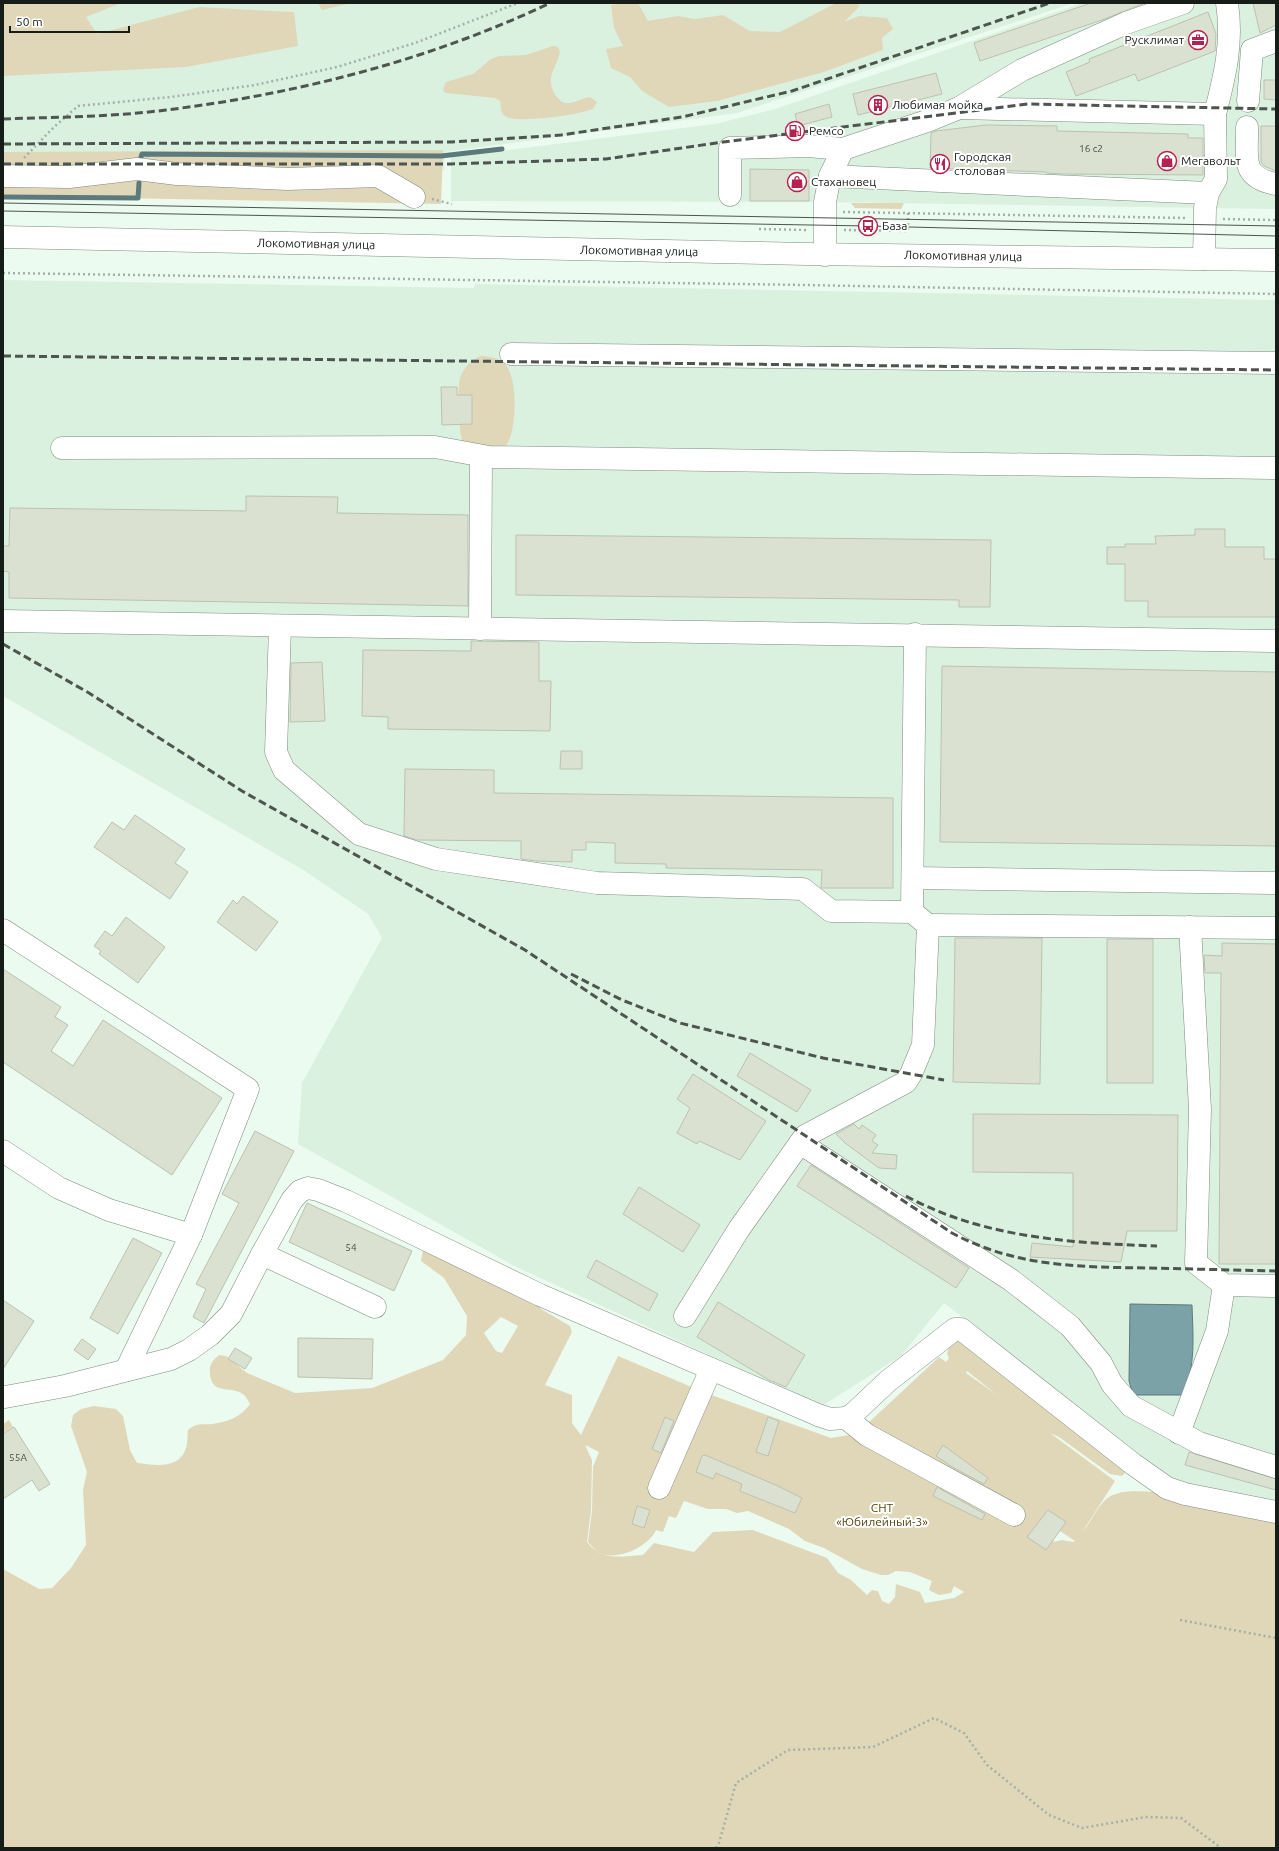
<svg xmlns="http://www.w3.org/2000/svg" width="1279" height="1851" viewBox="0 0 1279 1851" font-family="Ubuntu,sans-serif">
<style>
.built{fill:#dbf1df}
.green{fill:#e0d7b9;fill-rule:evenodd}
.water{fill:#7aa2a7;stroke:#5c7a7c}
.lines{fill:none;stroke-linecap:round;stroke-linejoin:round}
.stream{stroke:#5c7a7c;stroke-width:5}
.building{fill:#dbe1d0;stroke:#bcc1b1}
.minor-casing{stroke:#7d8b7f;stroke-width:23}
.major-casing{stroke:#7d8b7f;stroke-width:23}
.path{stroke:#a4b0a7;stroke-width:2.5;stroke-dasharray:2 3;stroke-linecap:butt}
.minor{stroke:#fff;stroke-width:22}
.major{stroke:#fff;stroke-width:22}
.tram{stroke:#4d554e;stroke-width:1}
.rail{stroke:#4d554e;stroke-width:3;stroke-dasharray:8 4;stroke-linecap:butt}
.labels{text-anchor:middle;stroke-width:4;stroke-linejoin:round;paint-order:stroke}
.number-label{font-size:10px;fill:#474d45}
.poi-label{font-size:12px;fill:#161c17;stroke:#fff;text-anchor:start}
.street-label{font-size:12px;fill:#161c17;stroke:#fff}
.park-label{font-size:12px;fill:#54460e;stroke:#fff}
</style>
<rect width="100%" height="100%" fill="#ecfbef"/>
<g class="built">
<path d="M3 3H1074L737 113 445 152 444 170H3Z"/>
<path d="M1082 3H1276V209L825 202 451 201V157L715 124 775 109Z"/>
<path d="M3 280 474 288 475 284 1276 300V1505L1184 1489 944 1303 901 1356 822 1406 516 1267 298 1144 302 1083 382 938 368 914 305 871 3 696Z"/>
</g>
<g class="green">
<path d="M3 3H121L86 17 97 34 199 7 294 12 298 46 186 67 3 76Z"/>
<path d="M318 3H352L322 10Z"/>
<path d="M628 3H638L648 21 678 16 695 19 723 15 750 31 780 32 836 3H858L859 7 844 22 859 16 887 18 893 29 882 38 883 50 824 72 717 101 669 107 642 91 630 77 611 68 606 49 623 46 614 28 611 5Z"/>
<path d="M553 46 558 47 560 52C556 70 544 77 556 96 559 99 562 103 566 103 573 104 582 98 590 97L597 102 593 109C579 115 519 123 507 117 500 114 501 107 500 101L495 98 446 93 443 91 444 86 446 82 473 74 491 59 499 56 526 55Z"/>
<path d="M443 150 441 204 3 196V152Z"/>
<path d="M851 203H904L901 209 855 208Z"/>
<path d="M481 356C489 356 498 358 504 363 518 376 516 421 510 438 508 443 505 447 502 451L462 441C459 430 457 389 460 378 463 369 471 359 481 356Z"/>
<path d="M424 1245 532 1296 541 1309 570 1326 572 1332 545 1385 572 1395V1423L581 1435 618 1356 706 1393 831 1438 849 1435 876 1448 865 1426 939 1357 946 1362 949 1358 947 1353 950 1345 957 1341 962 1342 1127 1471 1122 1476 1110 1474 1059 1437 1050 1433 1115 1481 1083 1531C1092 1521 1098 1504 1109 1497 1137 1478 1242 1511 1276 1519V1848H3V1569L39 1589 52 1588 71 1568 86 1545 83 1490 87 1472 71 1426 73 1415 81 1409 94 1406 116 1409 123 1416 130 1450 137 1463C154 1465 179 1470 186 1448 188 1443 187 1435 188 1430 198 1422 200 1425 212 1424 228 1422 241 1417 250 1404 248 1401 247 1398 245 1396 234 1384 212 1397 210 1374 209 1365 212 1361 219 1355L226 1356 247 1373 295 1393 372 1388 443 1360 466 1335 467 1316 444 1278 421 1261ZM501 1317 518 1326 502 1353 496 1351 484 1333ZM967 1371 997 1395 966 1373ZM585 1445 599 1452 593 1467 592 1511 588 1542C592 1546 597 1553 602 1554 620 1560 649 1546 656 1530L663 1532 669 1516 676 1518 684 1501 708 1509H726L737 1513 748 1511 789 1529 805 1541 824 1548 862 1569 881 1575H888L896 1571 910 1572 932 1581 929 1590 939 1595 951 1593 954 1586 964 1592 954 1598 925 1603 920 1592 896 1584 895 1597 889 1604 882 1601 878 1591 872 1590 867 1595 851 1580 838 1573 827 1558 753 1530 713 1532 694 1552 654 1543 643 1555C621 1556 602 1562 587 1542L591 1510 592 1460ZM1057 1529 1075 1541 1073 1542 1062 1540 1053 1542 1054 1540 1051 1537Z"/>
<path d="M9 1420 13 1427 3 1433V1424Z"/>
</g>
<path class="water" d="M1130 1304 1192 1305C1193 1337 1196 1365 1183 1395H1133L1129 1381Z"/>
<g class="lines">
<g class="stream">
<path d="M141 157 142 154 441 156 502 149"/>
<path d="M3 197 138 198 139 183"/>
</g>
</g>
<g class="building">
<path d="M1091 3H1145L1102 20 980 61 974 43Z"/>
<path d="M1253 3H1276V25L1260 33Z"/>
<path d="M1208 12 1216 34 1215 51 1138 81 1135 74 1076 96 1066 72 1090 62 1089 59Z"/>
<path d="M936 73 942 94 858 115 853 94Z"/>
<path d="M1264 80H1276V100L1264 99Z"/>
<path d="M829 104 832 117 798 126 795 114Z"/>
<path d="M986 125 1057 126V131L1188 134V138H1203V175L1062 174 1046 173V172L930 168 931 133 936 131Z"/>
<path d="M1261 126H1276V171L1264 166 1261 162Z"/>
<path d="M750 169 809 170V201H750Z"/>
<path d="M441 387H457V395H472V424L442 425Z"/>
<path d="M246 496 338 497 337 513 468 515V606L9 598V572L3 571V546H9L10 508 246 511Z"/>
<path d="M1195 529H1225V547H1264V559H1276V617H1148V601H1125V564H1107V547H1125V544H1156L1155 536 1195 535Z"/>
<path d="M516 535 991 540 990 607H959V600L516 595Z"/>
<path d="M471 641 539 642V681H551L550 731 388 729V717L362 716 363 650 471 651Z"/>
<path d="M322 662 325 721 290 722 291 663Z"/>
<path d="M942 666 1276 672V846L940 842Z"/>
<path d="M561 751H582V769H560Z"/>
<path d="M405 769 494 770V793L893 798V888H821L822 870 666 868V864L615 863V843L586 842V850H572V862L536 861 521 859V841L417 840 404 836Z"/>
<path d="M135 815 185 849 175 863 188 872 170 899 94 847 112 822 124 830Z"/>
<path d="M243 896 278 922 256 951 217 922 233 900 237 904Z"/>
<path d="M126 917 165 947 138 983 99 954 101 951 94 946 105 931 112 936Z"/>
<path d="M955 938H1042L1040 1084 953 1082Z"/>
<rect x="1107" y="939" width="46" height="144"/>
<path d="M1222 943 1276 944V1264H1219L1221 973H1205L1204 955 1222 956Z"/>
<path d="M3 969 61 1007 55 1017 68 1025 51 1051 73 1066 103 1020 222 1098 172 1175 3 1062Z"/>
<path d="M750 1053 811 1090 797 1112 737 1076Z"/>
<path d="M693 1074 766 1121 740 1160 699 1141 697 1144 677 1133 690 1108 677 1099Z"/>
<path d="M973 1114 1178 1115 1177 1231H1127L1121 1262 1030 1257 1032 1243 1073 1247V1173L973 1172Z"/>
<path d="M854 1124 859 1129 862 1125 876 1135 872 1141 878 1145 872 1153 897 1155 896 1169 879 1168 845 1143 836 1134Z"/>
<path d="M255 1131 294 1151 204 1323 193 1317 206 1289 196 1284 239 1203 222 1194Z"/>
<path d="M811 1165 969 1268 956 1288 797 1186Z"/>
<path d="M639 1187 700 1225 683 1252 623 1214Z"/>
<path d="M307 1203 412 1251 394 1291 289 1242Z"/>
<path d="M133 1238 162 1253 118 1334 90 1318Z"/>
<path d="M596 1260 658 1294 649 1311 587 1277Z"/>
<path d="M3 1300 34 1321 3 1369Z"/>
<path d="M718 1302 805 1355 786 1387 769 1380 697 1337Z"/>
<path d="M298 1338 373 1339 372 1379 298 1377Z"/>
<path d="M82 1339 96 1349 88 1360 74 1350Z"/>
<path d="M235 1348 252 1358 245 1369 228 1359Z"/>
<path d="M665 1417 674 1421 661 1453 652 1449Z"/>
<path d="M768 1417 779 1421 768 1456 756 1452Z"/>
<path d="M14 1427 50 1484 39 1491 32 1480 3 1499V1434Z"/>
<path d="M943 1445 988 1478 984 1484 954 1468 936 1456Z"/>
<path d="M1189 1452 1276 1479V1490L1185 1465Z"/>
<path d="M705 1455 778 1486 802 1498 795 1513 740 1491 742 1484 716 1473 713 1479 696 1472 702 1456Z"/>
<path d="M937 1487 985 1514 982 1520 933 1496Z"/>
<path d="M637 1506 650 1510 644 1528 632 1524Z"/>
<path d="M1048 1510 1066 1522 1046 1550 1027 1537Z"/>
</g>
<g class="lines">
<g class="minor-casing">
<g id="minor">
<path d="M1248 101 1252 50 1276 41"/>
<path d="M959 108 1215 114 1216 179 1208 193 1205 208 1204 259"/>
<path d="M1215 114C1225 75 1233 43 1227 3"/>
<path d="M1247 127C1248 157 1239 177 1276 184"/>
<path d="M3 176 69 177 137 169 177 174 288 179 378 176 414 197"/>
<path d="M830 176 1208 193"/>
<path d="M730 195V148L808 146 843 149"/>
<path d="M825 255V202L830 176 843 149 927 121 959 108 1022 70 1126 23 1183 3"/>
<path d="M511 354 1276 363"/>
<path d="M62 448 435 447 489 457 1276 468"/>
<path d="M3 621 1276 641"/>
<path d="M280 626 276 752 284 770 359 834 436 859 597 883 803 889 831 911 912 912 928 925 923 1045 911 1074 906 1082 805 1136 739 1229 685 1316"/>
<path d="M480 629 481 456"/>
<path d="M913 878 1276 883"/>
<path d="M912 912 915 634"/>
<path d="M928 925 1276 928"/>
<path d="M1190 927 1200 1109 1196 1263 1224 1285 1276 1286"/>
<path d="M3 930 248 1089 191 1235 126 1370"/>
<path d="M800 1143 1011 1280 1070 1326 1101 1363 1112 1384 1131 1406 1199 1443 1276 1467"/>
<path d="M3 1151 59 1188 109 1210 191 1235"/>
<path d="M262 1254 375 1307"/>
<path d="M5 1397 65 1386 171 1359 189 1350 210 1335 231 1314 262 1254 292 1200 300 1191 308 1188 318 1190 346 1201 540 1295 818 1415 830 1419 846 1418 853 1414 888 1381 955 1329H961L1133 1464 1167 1488 1185 1494 1276 1512"/>
<path d="M846 1418 867 1435 1014 1515"/>
<path d="M1179 1433 1217 1331 1224 1285"/>
<path d="M659 1488 711 1369"/>
</g>
</g>
<g class="major-casing">
<path id="major" d="M3 237 806 254 1276 260"/>
</g>
<g class="path">
<path d="M24 158 54 127 78 106 171 97 255 85 337 67 415 43 518 3"/>
<path d="M432 199 452 204"/>
<path d="M843 212 1186 218"/>
<path d="M1223 219 1276 220"/>
<path d="M759 229 807 230"/>
<path d="M844 230 908 231V213"/>
<path d="M3 273 805 285 1276 294"/>
<path d="M1180 1620 1276 1638"/>
<path d="M716 1848 719 1843 736 1783 788 1750 873 1747 934 1718 964 1733 987 1765 1049 1815 1082 1828 1146 1817 1181 1818 1221 1848"/>
</g>
<use href="#minor" class="minor"/>
<use href="#major" class="major"/>
<g class="tram">
<path d="M3 203 1276 226"/>
<path d="M3 211 868 226 1276 236"/>
</g>
<g class="rail">
<path d="M3 119C57 117 112 117 166 110 297 94 430 60 550 3"/>
<path d="M3 144 451 142 561 135 682 117 792 91 1050 3"/>
<path d="M3 164H451L606 159 723 142 1028 104 1276 109"/>
<path d="M3 356 1276 370"/>
<path d="M3 644 89 693 242 791 525 950 952 1233C1016 1267 1078 1267 1149 1268 1191 1269 1234 1270 1276 1271"/>
<path d="M571 974 622 1000 680 1023 823 1058 944 1080"/>
<path d="M906 1196C983 1238 1071 1243 1157 1246"/>
</g>
</g>
<defs>
<g id="office-ring" transform="scale(1)"><circle r="9.5" fill="#fff" stroke="#b4234d" stroke-width="1.5"/><path d="M-6-3h4V-5.5h4V-3h4V5H-6ZM-1-4.5V-3h2v-1.5ZM-6 0V1H6V0Z" fill="#b4234d"/></g>
<g id="building-ring" transform="scale(1)"><circle r="9.5" fill="#fff" stroke="#b4234d" stroke-width="1.5"/><path d="M-4-6H4V6H1V3H-1V6H-4ZM-2.5-4.3h1.7v1.8h-1.7ZM.8-4.3h1.7v1.8H.8ZM-2.5-1h1.7V.8h-1.7ZM.8-1h1.7V.8H.8Z" fill="#b4234d"/></g>
<g id="fuel-ring" transform="scale(1)"><circle r="9.5" fill="#fff" stroke="#b4234d" stroke-width="1.5"/><path d="M-5.5-6h7V0h2V4h1.3V-2.5L3-4.5l.8-.8L6-3V5H2.5V1h-1V6h-7ZM-4.2-4.7v3.2H.2V-4.7Z" fill="#b4234d"/></g>
<g id="shop-ring" transform="scale(1)"><circle r="9.5" fill="#fff" stroke="#b4234d" stroke-width="1.5"/><path d="M-5-2.5h2.3a2.7 3.5 0 0 1 5.4 0H5L5.5 6h-11ZM-1.5-2.5h3a1.5 2.3 0 0 0-3 0Z" fill="#b4234d"/></g>
<g id="restaurant-ring" transform="scale(1)"><circle r="9.5" fill="#fff" stroke="#b4234d" stroke-width="1.5"/><path d="M-5-6h1v4h1v-4h1v4h1v-4h1v5L-1.5 .5V6h-2V.5L-5-1ZM5-6V6H3V1.5H1.5Q1.5-4 5-6Z" fill="#b4234d"/></g>
<g id="bus-ring" transform="scale(1)"><circle r="9.5" fill="#fff" stroke="#b4234d" stroke-width="1.5"/><path d="M-5-6H5V4H4V6H2V4H-2V6H-4V4H-5ZM-3.5-4V0h7V-4ZM-3.5 1.2v1.5H-2V1.2ZM2 1.2v1.5H3.5V1.2Z" fill="#b4234d"/></g>
</defs>
<g fill-rule="evenodd">
<use href="#office-ring" x="1198" y="40"/>
<use href="#building-ring" x="878" y="105"/>
<use href="#fuel-ring" x="795" y="131"/>
<use href="#shop-ring" x="1167" y="161"/>
<use href="#restaurant-ring" x="940" y="164"/>
<use href="#shop-ring" x="797" y="182"/>
<use href="#bus-ring" x="868" y="226"/>
</g>
<g class="labels">
<g class="number-label">
<text x="1091" y="152">16 с2</text>
<text x="351" y="1251">54</text>
<text x="18" y="1461">55А</text>
</g>
<g class="poi-label">
<text x="1184" y="44" text-anchor="end">Русклимат</text>
<text x="892" y="109">Любимая мойка</text>
<text x="809" y="135">Ремсо</text>
<text x="954" y="161">Городская<tspan x="954" dy="14">столовая</tspan></text>
<text x="1181" y="165">Мегавольт</text>
<text x="811" y="186">Стахановец</text>
<text x="882" y="230">База</text>
</g>
<g class="street-label">
<text transform="translate(316 244) rotate(1)" y="4">Локомотивная улица</text>
<text transform="translate(639 251) rotate(1)" y="4">Локомотивная улица</text>
<text transform="translate(963 256) rotate(1)" y="4">Локомотивная улица</text>
</g>
<g class="park-label">
<text x="882" y="1512">СНТ<tspan x="882" dy="14">«Юбилейный-3»</tspan></text>
</g>
</g>
<rect width="1279" height="1851" fill="none" stroke="#161c17" stroke-width="8"/>
<path d="M10 26v6h119v-6" fill="none" stroke="#161c17" stroke-width="2"/>
<text x="16" y="26" font-size="12" fill="#161c17" stroke="#ffffff" stroke-width="3" paint-order="stroke">50 m</text>
</svg>
